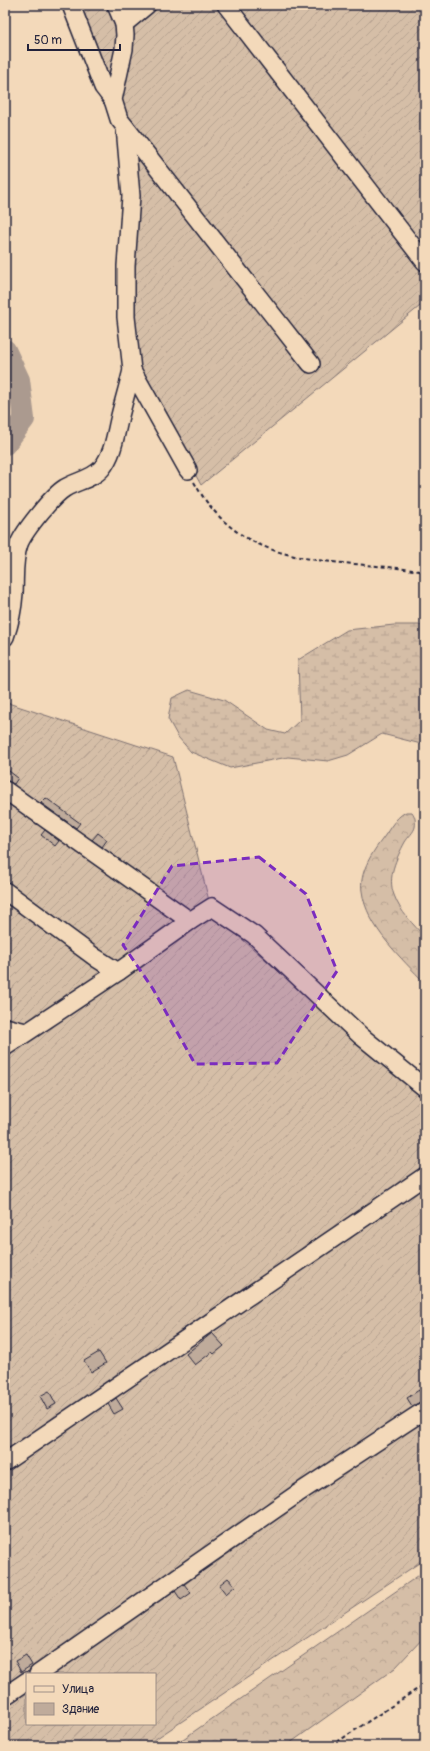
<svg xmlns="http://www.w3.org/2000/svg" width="430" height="1751" viewBox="0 0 430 1751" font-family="Pangolin,sans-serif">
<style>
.forest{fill:url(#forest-crowns);stroke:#7c7071}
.wetland{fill:url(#wetland-marsh);stroke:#7c7071}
.garden{fill:url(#garden-furrows);stroke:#7c7071;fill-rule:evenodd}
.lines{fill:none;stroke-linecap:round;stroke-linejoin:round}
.river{stroke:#ab9a8f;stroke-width:22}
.building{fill:#bfab9b;stroke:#22223b}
.minor-casing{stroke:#22223b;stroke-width:20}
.path{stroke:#22223b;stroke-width:2;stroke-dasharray:4 3;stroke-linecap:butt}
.minor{stroke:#f3d9ba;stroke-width:17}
.marked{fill:#7b2cbf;fill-opacity:0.2;stroke:#7b2cbf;stroke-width:3;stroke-dasharray:8 5;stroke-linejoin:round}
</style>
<defs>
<pattern id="forest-crowns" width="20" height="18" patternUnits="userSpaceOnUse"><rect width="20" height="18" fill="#d5bea7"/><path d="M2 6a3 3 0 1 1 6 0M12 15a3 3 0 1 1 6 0" fill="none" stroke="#b7a391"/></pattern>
<pattern id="wetland-marsh" width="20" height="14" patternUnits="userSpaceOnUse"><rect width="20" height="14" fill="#d5bea7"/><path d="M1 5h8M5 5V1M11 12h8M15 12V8" fill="none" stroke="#b7a391"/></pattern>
<pattern id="garden-furrows" width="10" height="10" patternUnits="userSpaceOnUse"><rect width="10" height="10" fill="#d5bea7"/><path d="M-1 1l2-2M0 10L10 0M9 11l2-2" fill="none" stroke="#b7a391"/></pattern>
</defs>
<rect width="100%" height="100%" fill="#f3d9ba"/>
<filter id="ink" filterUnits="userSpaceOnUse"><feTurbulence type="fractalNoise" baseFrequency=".025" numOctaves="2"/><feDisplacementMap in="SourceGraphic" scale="8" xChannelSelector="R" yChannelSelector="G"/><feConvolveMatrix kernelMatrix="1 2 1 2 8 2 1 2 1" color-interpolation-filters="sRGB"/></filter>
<g filter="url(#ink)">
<g class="forest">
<path d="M406 812H412C415 816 416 821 415 827 414 832 408 837 405 842 396 859 387 877 394 895 400 912 413 924 425 937V983C402 959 366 926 362 891 359 874 371 854 381 841 389 831 394 818 406 812Z"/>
<path d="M425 1571V1636L395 1668 286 1746H173Z"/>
</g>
<path class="wetland" d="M394 625H425V745L382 734 348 755 328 761 288 757 230 768 191 752 178 737 168 719 172 698 189 690 224 700 268 730 285 734 300 720 298 660 347 630Z"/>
<g class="garden">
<path d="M80 5H425V302L201 485 134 362 123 122Z"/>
<path d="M5 702 173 757 212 913 425 1099V1559L145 1746H5ZM27 1674H155V1724H27Z"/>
</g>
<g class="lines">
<path class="river" d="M5 350 19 380 24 419 5 444"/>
</g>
<g class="building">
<path d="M5 768 18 778 14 784 5 780Z"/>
<path d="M46 798 80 823 76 828 41 803Z"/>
<path d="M45 830 59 841 55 846 41 835Z"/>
<path d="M98 833 107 840 102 847 92 840Z"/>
<path d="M212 1333 224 1346 214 1354 212 1352 195 1365 186 1354Z"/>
<path d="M99 1352 106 1363 91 1372 84 1361Z"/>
<path d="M419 1390 425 1400 412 1406 407 1398Z"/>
<path d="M49 1391 56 1404 47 1409 40 1396Z"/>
<path d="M116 1398 123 1409 114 1414 108 1404Z"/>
<path d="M228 1578 235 1586 226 1594 219 1585Z"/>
<path d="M184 1584 191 1593 181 1600 175 1591Z"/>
<path d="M26 1655 32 1665 21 1672 15 1661Z"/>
</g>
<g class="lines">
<g class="minor-casing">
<g id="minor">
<path d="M71 5 103 87 113 100"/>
<path d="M116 5 124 24 125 35 124 49 113 100 119 119 311 364"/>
<path d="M226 5 425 262"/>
<path d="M124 24 147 5"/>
<path d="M125 127 131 196 126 266V317L132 370 188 470"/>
<path d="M5 637C10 623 13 608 14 593 15 577 13 560 19 544 24 531 53 495 65 488 76 481 93 479 102 468 113 454 115 437 119 420 123 403 128 387 132 370"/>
<path d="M5 790 190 921"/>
<path d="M5 891 96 958 118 972"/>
<path d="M5 1027 26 1032"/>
<path d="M5 1047 118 972 190 921 212 907 254 935 361 1036 425 1088"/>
<path d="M5 1462 425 1176"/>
<path d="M38 1674 297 1494 425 1410"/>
<path d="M5 1696 27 1681"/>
</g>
</g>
<g class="path">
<path d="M194 482C246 576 336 556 425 572"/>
<path d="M331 1746 425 1684"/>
</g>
<use href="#minor" class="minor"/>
</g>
</g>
<path class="marked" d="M259 857 306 894 337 971 277 1063 195 1064 153 989 123 945 172 866Z"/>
<rect width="430" height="1751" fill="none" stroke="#f3d9ba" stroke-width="20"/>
<rect x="10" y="10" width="410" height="1731" fill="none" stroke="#22223b" stroke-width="1.5" filter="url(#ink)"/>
<rect x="26" y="1673" width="130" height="52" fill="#f3d9ba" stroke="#9f9087"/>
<rect x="34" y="1686" width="20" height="6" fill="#f3d9ba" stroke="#9f9087"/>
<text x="62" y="1693" font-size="12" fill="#22223b">Улица</text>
<rect x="34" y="1703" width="20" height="12" fill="#bfab9b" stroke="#9f9087"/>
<text x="62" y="1713" font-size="12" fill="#22223b">Здание</text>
<path d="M28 44v6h92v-6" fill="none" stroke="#22223b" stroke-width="2"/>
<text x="34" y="44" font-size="12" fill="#22223b" stroke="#f3d9ba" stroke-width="3" paint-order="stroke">50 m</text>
</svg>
